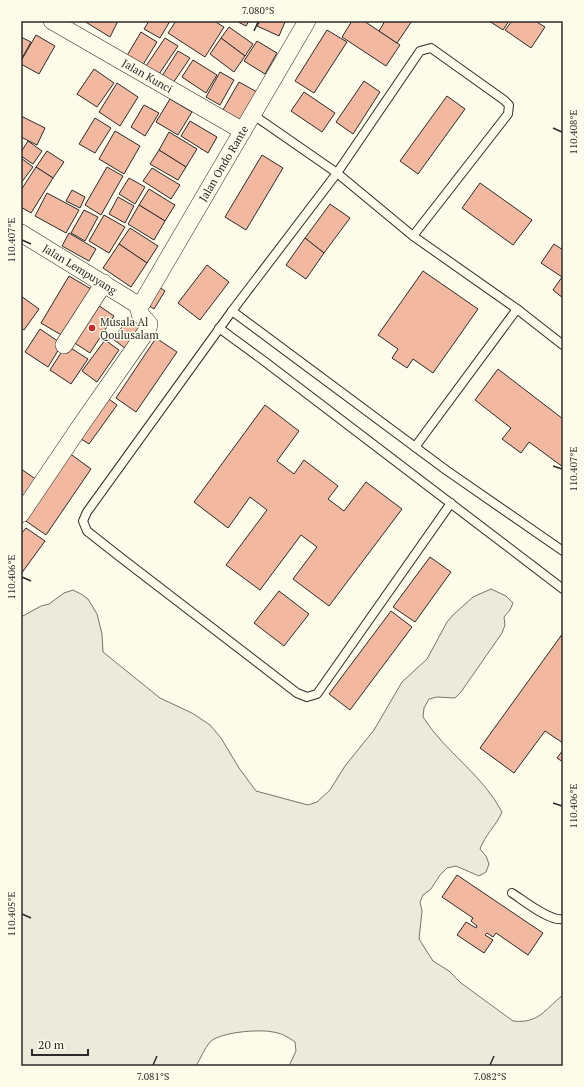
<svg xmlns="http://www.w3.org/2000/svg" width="584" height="1087" viewBox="0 0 584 1087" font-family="'PT Serif',serif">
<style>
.green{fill:#ecebdb;stroke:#74746e}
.building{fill:#f2b8a0;stroke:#2b2b2b}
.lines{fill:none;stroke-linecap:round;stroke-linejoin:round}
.service-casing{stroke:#2b2b2b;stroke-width:10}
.minor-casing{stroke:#2b2b2b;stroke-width:18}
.service{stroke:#fdfbea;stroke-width:8}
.minor{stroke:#fdfbea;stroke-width:17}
.ticks{fill:none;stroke:#2b2b2b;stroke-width:1.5}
.poi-dot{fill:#c62828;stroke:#fdfbea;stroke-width:1.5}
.labels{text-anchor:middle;stroke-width:3;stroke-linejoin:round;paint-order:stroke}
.street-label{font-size:11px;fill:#2b2b2b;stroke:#fdfbea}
.poi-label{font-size:11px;fill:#2b2b2b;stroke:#fdfbea;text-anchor:start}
.neatline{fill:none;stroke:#2b2b2b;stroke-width:1.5}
.ticks-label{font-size:10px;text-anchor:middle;fill:#2b2b2b}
</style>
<rect width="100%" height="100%" fill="#fdfbea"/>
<path class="green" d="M491 589 506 596 513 603 510 610 504 617 505 625 502 633 461 692 455 698 437 697 429 699 424 708 423 717C445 752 483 775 502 812 496 826 485 835 480 849L486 856 489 864 486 872 479 876 456 866 447 868 440 875 431 889 423 895 420 902 422 911 419 939 433 961 449 971 461 983 513 1021C539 1024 545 1009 563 995V1066H289L296 1051 295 1042C288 1037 281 1033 273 1032 259 1029 220 1032 210 1042 204 1049 201 1058 196 1066H21V617L41 606 49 604 64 593 73 590 81 594 88 599 97 614 102 634 103 652 160 698 192 713 210 725 221 738 239 768 256 791 308 805 317 802 330 790 345 766 374 730 402 682 427 659 447 622 453 615 473 597Z"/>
<g class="building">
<path d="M84 21H118L110 37Z"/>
<path d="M149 21H170L160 38 144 29Z"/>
<path d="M176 21H214L224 27 205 57 168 33Z"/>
<path d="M236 21H249L246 26Z"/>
<path d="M260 21H282L285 22 279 36 257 26Z"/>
<path d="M352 21H364L400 45 386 66 342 37Z"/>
<path d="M385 21H412L397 43 379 31Z"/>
<path d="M489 21H509L503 30Z"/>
<path d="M512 21H535L545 27 531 48 505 30Z"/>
<path d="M229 27 253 44 245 56 221 38Z"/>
<path d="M327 30 347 42 314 93 295 81Z"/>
<path d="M141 32 157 42 141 68 125 59Z"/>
<path d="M36 35 55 46 39 74 21 64V61Z"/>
<path d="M21 37 31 42 21 60Z"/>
<path d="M165 38 178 46 159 74 146 66Z"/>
<path d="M221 38 245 56 234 72 210 54Z"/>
<path d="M257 41 277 53 265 74 244 61Z"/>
<path d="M178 51 190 58 173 83 162 76Z"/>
<path d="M193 60 217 75 206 93 182 77Z"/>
<path d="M94 69 114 83 97 107 77 94Z"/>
<path d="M220 72 234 80 220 105 206 97Z"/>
<path d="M364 81 380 92 353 134 336 122Z"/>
<path d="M239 82 257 92 237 125 220 115Z"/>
<path d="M117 83 138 97 120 126 99 112Z"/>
<path d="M304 92 335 113 322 132 291 111Z"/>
<path d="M447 96 465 109 418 174 400 161Z"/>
<path d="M170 99 192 112 178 135 156 122Z"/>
<path d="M144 105 159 113 145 136 131 127Z"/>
<path d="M21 116 45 128 37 145 21 137Z"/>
<path d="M95 118 111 128 95 153 79 144Z"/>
<path d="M190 121 217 137 208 153 181 136Z"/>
<path d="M115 131 140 146 124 174 99 159Z"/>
<path d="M169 132 197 149 186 167 159 150Z"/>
<path d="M28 141 42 151 33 164 21 156V152Z"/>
<path d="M159 150 186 167 178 180 150 164Z"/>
<path d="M47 151 64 162 53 178 36 167Z"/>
<path d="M262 155 283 168 246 230 225 217Z"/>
<path d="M21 158 33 167 21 183Z"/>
<path d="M36 167 53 178 31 213 21 207V190Z"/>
<path d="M107 167 123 176 101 215 85 205Z"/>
<path d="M152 168 180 185 171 199 143 181Z"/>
<path d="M129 178 145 187 135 204 119 194Z"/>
<path d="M480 183 532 220 513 245 462 208Z"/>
<path d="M149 189 175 205 165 221 139 205Z"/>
<path d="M72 190 85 197 80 208 66 201Z"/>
<path d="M47 193 79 210 66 233 35 216Z"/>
<path d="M118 197 134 206 125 223 109 214Z"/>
<path d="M330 204 350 218 324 253 305 238Z"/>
<path d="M139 205 165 221 154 240 128 224Z"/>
<path d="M84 210 98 217 85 241 71 233Z"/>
<path d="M104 215 125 227 109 253 89 241Z"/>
<path d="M130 228 158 246 147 263 119 244Z"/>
<path d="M69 233 96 249 89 261 62 246Z"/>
<path d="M305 238 324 253 306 279 286 265Z"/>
<path d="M119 244 147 263 131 287 103 268Z"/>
<path d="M554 244 563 250V298L553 290 562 277 541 263Z"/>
<path d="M207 265 229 282 200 320 178 303Z"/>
<path d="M423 271 478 309 433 373 413 359 407 368 392 358 398 349 378 335Z"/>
<path d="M69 276 91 289 63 336 41 323Z"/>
<path d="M156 285 165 291 154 309 145 303Z"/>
<path d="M21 296 39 309 24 330 21 328Z"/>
<path d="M95 303 114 316 90 353 70 340Z"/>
<path d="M128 319 141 329 126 349 113 339Z"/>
<path d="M40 329 62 344 48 367 25 352Z"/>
<path d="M156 338 177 352 136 412 116 398Z"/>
<path d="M105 340 119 350 97 382 82 371Z"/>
<path d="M66 345 88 359 71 384 50 370Z"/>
<path d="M498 369 563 419V467L529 442 521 453 502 439 511 428 475 400Z"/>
<path d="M106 397 117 405 89 444 78 437Z"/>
<path d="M265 405 299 431 277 461 294 474 304 460 338 486 328 499 344 511 366 482 402 509 329 606 293 579 317 547 301 535 260 590 226 565 267 510 250 497 228 528 194 502Z"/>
<path d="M69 453 91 469 46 535 23 519Z"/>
<path d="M21 469 37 480 25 498 21 496Z"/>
<path d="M26 528 45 541 21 574V534Z"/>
<path d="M430 557 451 572 415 622 393 607Z"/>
<path d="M279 591 309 614 284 646 254 623Z"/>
<path d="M391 611 412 627 350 710 329 694Z"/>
<path d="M563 633V743L545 731 514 773 480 748Z"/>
<path d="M563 750V762L557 758Z"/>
<path d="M457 875 543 933 528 955 496 933 493 937 487 933 485 935 493 940 484 953 457 935 466 922 476 928 477 926 471 921 473 918 442 897Z"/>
</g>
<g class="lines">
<g class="service-casing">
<g id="service">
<path d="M252 114 337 173 420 51 431 48 504 100 509 105 508 114 413 236 517 309 563 345"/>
<path d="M232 311 337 173 413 236"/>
<path d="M219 328 264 361 563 589"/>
<path d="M415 447 517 309"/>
<path d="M451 503 317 694 307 697 297 693 120 557 87 531 83 521 87 512 232 311 446 470 563 551"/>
<path d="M512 893C523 900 550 922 563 919"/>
</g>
</g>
<g class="minor-casing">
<g id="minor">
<path id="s1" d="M52 21 243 131"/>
<path id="s2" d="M21 233 138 305"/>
<path id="s3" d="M138 305 142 303 307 21"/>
<path d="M64 345 104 283"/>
<path d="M21 514 81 425 148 329 149 324 140 314 138 305"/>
</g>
</g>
<use href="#service" class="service"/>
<use href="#minor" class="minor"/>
</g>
<path class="ticks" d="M254 31 258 22M553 128 562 132M22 240 31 244M553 466 562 469M22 577 31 581M553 803 562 806M22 914 31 918M153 1065 157 1056M490 1065 494 1056"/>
<circle class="poi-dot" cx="92" cy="328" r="4"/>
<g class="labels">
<g class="street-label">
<text dy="4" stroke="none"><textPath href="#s1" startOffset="110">Jalan Kunci</textPath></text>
<text dy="4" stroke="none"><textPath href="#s3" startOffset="166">Jalan Ondo Rante</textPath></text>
<text dy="4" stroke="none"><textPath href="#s2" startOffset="69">Jalan Lempuyang</textPath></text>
</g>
<g class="poi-label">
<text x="100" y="326">Musala Al<tspan x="100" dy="13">Qoulusalam</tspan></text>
</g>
</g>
<rect width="584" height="1087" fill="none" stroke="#fdfbea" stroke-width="44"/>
<path d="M32 1049v6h56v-6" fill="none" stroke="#2b2b2b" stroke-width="2"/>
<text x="38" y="1049" font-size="12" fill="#2b2b2b" stroke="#fdfbea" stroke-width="3" paint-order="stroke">20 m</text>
<rect x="22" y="22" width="540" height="1043" class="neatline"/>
<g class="ticks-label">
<text x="258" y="14">7.080°S</text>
<text transform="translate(573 132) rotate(-90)" y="4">110.408°E</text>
<text transform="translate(11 240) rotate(-90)" y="4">110.407°E</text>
<text transform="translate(573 469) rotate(-90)" y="4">110.407°E</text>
<text transform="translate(11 577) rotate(-90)" y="4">110.406°E</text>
<text transform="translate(573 806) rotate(-90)" y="4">110.406°E</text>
<text transform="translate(11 914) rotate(-90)" y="4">110.405°E</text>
<text x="153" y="1080">7.081°S</text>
<text x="490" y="1080">7.082°S</text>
</g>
</svg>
